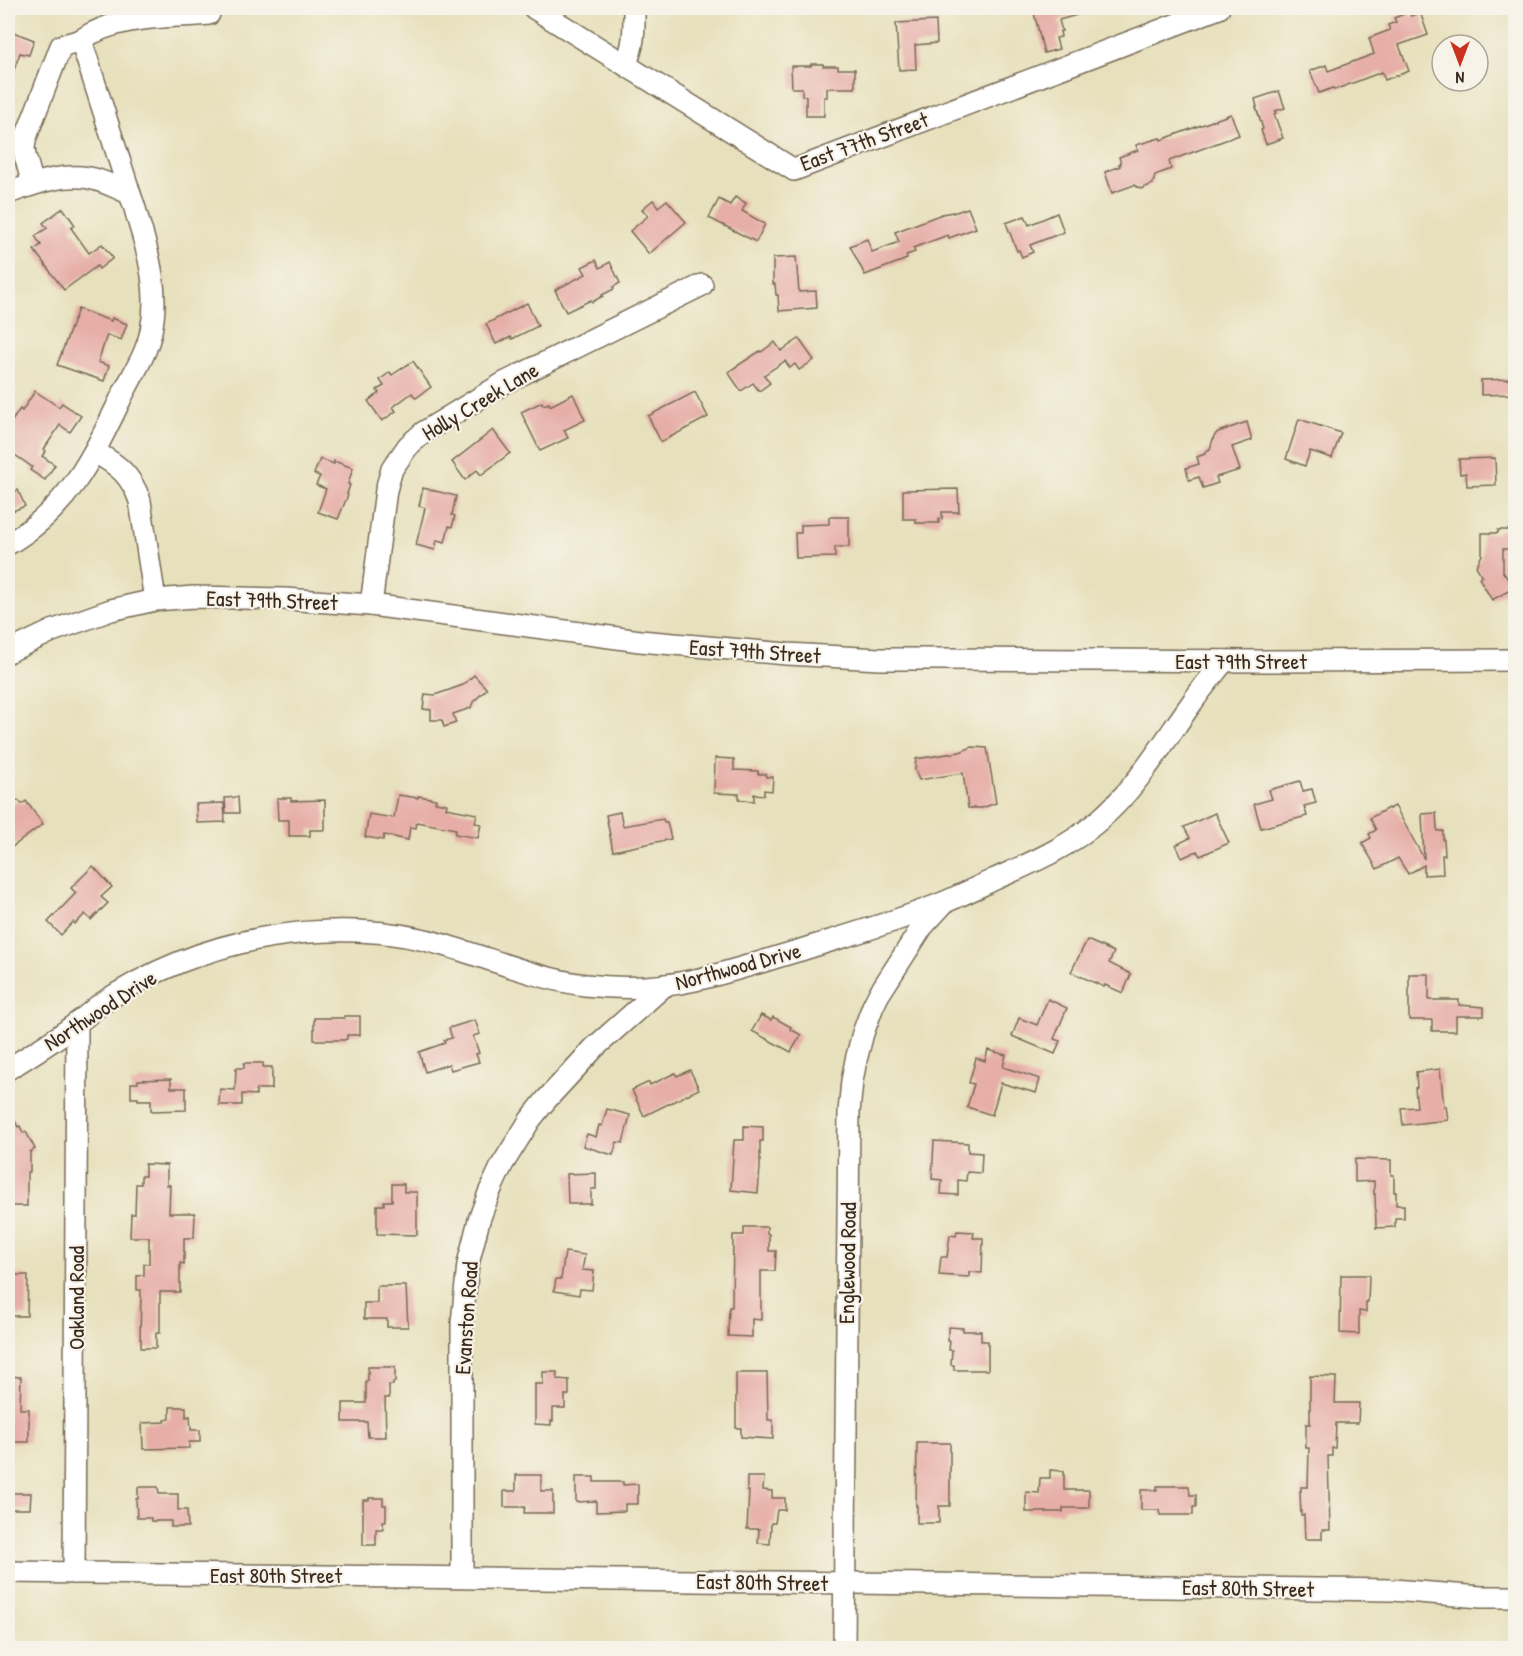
<svg xmlns="http://www.w3.org/2000/svg" width="1523" height="1656" viewBox="0 0 1523 1656" font-family="'Patrick Hand',sans-serif">
<style>
.building{fill:#e6aea7}
.lines{fill:none;stroke-linecap:round;stroke-linejoin:round}
.minor-casing{stroke:#776a55;stroke-width:24}
.minor{stroke:#fff;stroke-width:21}
.labels{text-anchor:middle;stroke-width:4.5;stroke-linejoin:round;paint-order:stroke}
.street-label{font-size:22px;fill:#3b2a1e;stroke:#f7f3e8}
</style>
<rect width="100%" height="100%" fill="#f7f3e8"/>
<filter id="ink" filterUnits="userSpaceOnUse"><feTurbulence type="fractalNoise" baseFrequency=".0167" numOctaves="2"/><feDisplacementMap in="SourceGraphic" scale="12" xChannelSelector="R" yChannelSelector="G"/><feConvolveMatrix kernelMatrix="1 2 1 2 8 2 1 2 1" color-interpolation-filters="sRGB"/></filter>
<filter id="wash" filterUnits="userSpaceOnUse"><feTurbulence type="fractalNoise" baseFrequency=".008" numOctaves="4" result="noise"/><feDisplacementMap in="SourceGraphic" scale="24" xChannelSelector="R" yChannelSelector="G"/><feGaussianBlur stdDeviation="1.35" result="paint"/><feColorMatrix in="noise" values="0 0 0 0 0 0 0 0 0 0 0 0 0 0 0 0 0 1.4 0 .05"/><feComposite in="paint" operator="in"/></filter>
<g filter="url(#wash)">
<rect width="100%" height="100%" fill="#e7e0bc"/>
<g id="blocks">
<g class="building">
<path d="M1057 8H1090L1091 11 1059 20 1062 31H1060L1061 37 1056 38 1059 49 1044 53 1034 13Z"/>
<path d="M1409 12 1411 16 1420 12 1428 35 1399 45 1409 71 1385 80 1382 72 1334 90 1333 88 1319 93 1310 71 1326 65 1328 71 1374 54 1369 38 1390 30 1388 25 1396 22 1394 18Z"/>
<path d="M936 21 937 43 915 45 916 69 899 70 896 23Z"/>
<path d="M8 30 34 40 29 55 20 53 9 84H8Z"/>
<path d="M811 64H823V66H838V69H855V88H827V97H824V116H806V96H802V88H792L791 66H811Z"/>
<path d="M1279 91 1285 108 1275 111 1276 113 1274 114 1283 138 1266 144 1261 130 1263 129 1256 107H1257L1255 99Z"/>
<path d="M1231 114 1239 135 1169 161 1171 169 1155 175 1153 184 1141 189 1134 185 1112 193 1105 172 1120 166 1119 164H1121L1119 157 1138 150 1136 145 1160 138 1161 140Z"/>
<path d="M735 197 746 203 742 211 765 224 756 242 709 218 719 199 730 205Z"/>
<path d="M653 200 658 207 667 200 686 222 649 254 630 231 648 216 642 209Z"/>
<path d="M63 208 75 225 71 228 89 253 102 244 113 258 99 269 97 266 64 290 34 250 41 245 35 236 47 228 43 223Z"/>
<path d="M968 208 976 228 949 238 948 235 913 248 915 252 906 255 907 259 865 275 850 246 867 239 872 252 899 242 895 232 942 214 953 212V213Z"/>
<path d="M1057 213 1064 232 1030 245 1033 252 1022 257 1019 250 1017 251 1006 223 1025 216 1029 225Z"/>
<path d="M796 257 799 292 816 291 817 308 779 311 778 295H776L775 284H773V258Z"/>
<path d="M596 260 600 268 610 262 620 283 613 287 614 289 602 295 603 296 592 302 591 300 566 312 555 290 586 274 582 267Z"/>
<path d="M527 303 538 326 512 339 511 337 496 344 486 324Z"/>
<path d="M78 309 111 321 112 318 127 324 121 340 107 335 98 362 109 366 104 381 57 365Z"/>
<path d="M799 339 814 360 799 370 795 364 790 368 785 361 764 375 770 383 759 391 753 383 741 391 728 372 760 351 761 352 775 342 781 351Z"/>
<path d="M413 361 431 387 416 398 412 393 393 407 396 411 382 421 368 401 379 393 377 390 384 386 380 380 390 372 392 375Z"/>
<path d="M1515 379V394L1481 395V380Z"/>
<path d="M35 391 59 407 62 403 81 416 70 432 60 425 44 449 46 451 42 456 55 465 45 480 30 470 32 467 8 450V427L20 409 22 411Z"/>
<path d="M695 392 708 417 661 442 648 416Z"/>
<path d="M573 394 585 420 564 430 568 438 540 451 521 412 542 402 543 405 549 403 550 406Z"/>
<path d="M1299 419 1341 433 1332 458 1310 451 1305 466 1286 459Z"/>
<path d="M1247 422 1252 440 1232 447 1240 470 1216 477 1218 483 1203 488 1199 477 1189 480 1186 468 1199 464 1197 457 1205 454V452L1210 449 1214 436 1218 432Z"/>
<path d="M493 430 510 453 481 475 477 470 465 480 452 462Z"/>
<path d="M1495 458 1496 485 1467 486 1466 473 1460 474 1459 459Z"/>
<path d="M320 459 334 464V461L353 468 348 484 350 485 347 494 348 495 338 519 318 512 326 489 316 485 320 476 314 474Z"/>
<path d="M423 488 456 496 452 515 455 516 452 527 449 526 445 542 437 540 435 550 416 545 425 508 419 506Z"/>
<path d="M958 489 959 512H942V519H939V523H916V519H903V490Z"/>
<path d="M18 490 25 506 8 513V495Z"/>
<path d="M829 517H849V547H835V557L796 558 795 533H801V525L829 524Z"/>
<path d="M1498 530H1515V549H1503V572L1514 588 1492 600 1479 578 1482 576 1476 566 1482 555V533H1498Z"/>
<path d="M474 675 487 689 473 702 471 708 453 714 456 723 444 727 442 720H431V710L423 709 425 694 435 695 463 685Z"/>
<path d="M972 747 987 748 996 803 982 808H968L963 773 919 780 915 770 916 759 960 752Z"/>
<path d="M715 758 734 759V770L758 771V774H766V777H773L772 791 764 790V795L754 794V801L739 800V794L714 793Z"/>
<path d="M1300 781 1303 791 1312 789 1316 803 1304 806 1307 816 1261 828 1254 804 1272 799 1269 790Z"/>
<path d="M398 795 418 798V796L436 799 435 802 447 804 446 808 477 814 475 823 481 824 478 838 455 834 456 829 417 822 416 828 410 827 408 840 384 835 383 840 365 837 369 814 394 818Z"/>
<path d="M238 797 239 813H226L225 798Z"/>
<path d="M277 798H291V801L325 800V830H310V836H289V820H278Z"/>
<path d="M18 800 22 804 26 801 43 824 8 850V808Z"/>
<path d="M224 803 225 822 197 823 196 804Z"/>
<path d="M1395 806 1424 859 1422 814 1436 813 1437 828 1438 831H1443V840H1444L1445 855H1442L1443 874 1424 875V865L1408 874 1398 858 1377 869 1362 843 1371 838 1369 834 1376 830 1370 818 1388 808 1389 809Z"/>
<path d="M620 812 623 826 663 819 664 822H667L671 839 613 851 606 815Z"/>
<path d="M1215 813 1229 843 1200 856 1197 851 1182 858 1176 845 1190 838 1184 827Z"/>
<path d="M93 866 112 887 101 897 108 903 91 920 85 914 75 924 73 922 61 935 48 922 76 893 71 888Z"/>
<path d="M1087 940 1114 952 1109 963 1131 974 1123 993 1105 985 1104 987 1071 972Z"/>
<path d="M1409 974H1429V1000H1459V1005L1484 1007V1016H1456V1031H1432V1020H1409Z"/>
<path d="M1048 999 1067 1008 1054 1039 1060 1041 1055 1054 1012 1036 1019 1018 1037 1025Z"/>
<path d="M761 1015 771 1020 773 1017 791 1027 790 1029 801 1035 791 1052 752 1031Z"/>
<path d="M344 1016H360V1035H347V1039L344 1040H314V1018H344Z"/>
<path d="M475 1020 480 1034 473 1036 479 1053 476 1054 479 1062 451 1070 449 1064 425 1072 419 1052 445 1043 444 1040 452 1038 449 1028Z"/>
<path d="M988 1050 1006 1055 1003 1067 1040 1079 1036 1093 1001 1083 992 1115 967 1107 974 1084 969 1083 976 1058 985 1061Z"/>
<path d="M244 1063H263V1067H272V1089H256V1095L242 1094V1105H219L220 1089 235 1090 236 1068H244Z"/>
<path d="M1440 1069 1444 1107 1446 1106 1448 1120 1403 1125 1401 1108 1417 1107 1415 1088 1417 1087 1416 1072Z"/>
<path d="M690 1070 699 1089 644 1116 632 1090 649 1082 650 1085 675 1073 677 1076Z"/>
<path d="M171 1079V1088H186V1110L151 1111V1100H138V1098H131V1083H138V1080Z"/>
<path d="M8 1107 18 1127 20 1126 23 1133 26 1132 35 1149 30 1152V1172H27V1206H8Z"/>
<path d="M607 1109 630 1115 623 1143 617 1142 613 1155 583 1146 587 1134 596 1137 599 1125 602 1126Z"/>
<path d="M744 1126 763 1127V1141H760V1167L758 1193 731 1190 734 1140H744Z"/>
<path d="M934 1141 968 1143V1152L982 1153 981 1173 967 1172 966 1181 958 1180V1195L941 1194 942 1180 932 1179Z"/>
<path d="M1355 1159 1391 1160V1175H1394V1192H1396V1205H1404V1218H1395V1227L1376 1228 1375 1194H1374V1181L1355 1182Z"/>
<path d="M145 1164 167 1165V1185H170L169 1213H195L194 1238H184V1264L180 1263V1292H160V1333H156V1348H141V1339H140L141 1290H137V1276L144 1275V1264H149V1237H130L131 1214H135L136 1184H141V1176H145Z"/>
<path d="M596 1173V1189H591V1204H568L567 1174Z"/>
<path d="M392 1184H404V1192H417V1235L377 1234V1205H384V1201H392Z"/>
<path d="M744 1227H767V1234H769V1251H776L775 1271H761V1320L752 1319V1337L728 1336 729 1307H732L733 1235H744Z"/>
<path d="M957 1231 974 1232 973 1238H983L982 1273 969 1272V1277L939 1275 941 1257H947L950 1235 956 1236Z"/>
<path d="M565 1252 585 1255 582 1270 594 1271 592 1290 580 1289 579 1295 554 1291 556 1279H561Z"/>
<path d="M8 1275H28L27 1316H8Z"/>
<path d="M1341 1275H1369L1368 1302H1366V1312L1359 1311V1334L1340 1333Z"/>
<path d="M377 1286H406L408 1327H387V1319H364V1303H377Z"/>
<path d="M948 1327 963 1328V1331H981V1341H988V1370H954V1365H951L952 1350H949L950 1341H948Z"/>
<path d="M368 1367H395V1382H393V1385H389V1398H385L386 1437H368L367 1422H343V1403H366V1381H368Z"/>
<path d="M543 1372H557V1379L569 1380V1395H565V1408H553V1421H551V1425L535 1424V1384H543Z"/>
<path d="M736 1373H767L768 1420H773V1439L741 1437V1428H736Z"/>
<path d="M8 1376 21 1377 20 1409H29V1442H8Z"/>
<path d="M1310 1376 1336 1377 1335 1403H1359L1358 1423H1336L1335 1448H1332V1456H1328L1330 1530H1322V1539H1305L1304 1515H1301L1300 1491H1301V1487H1308L1309 1448H1306V1424H1310Z"/>
<path d="M170 1407H186V1417L190 1416 191 1430H200V1442H189V1448L143 1449 142 1423 165 1422V1420L170 1419Z"/>
<path d="M917 1443H950V1506H939V1523H917V1506H916Z"/>
<path d="M1050 1470 1064 1471V1490H1089V1508H1063V1512H1026V1492L1039 1493 1040 1478H1050Z"/>
<path d="M516 1475H541V1491H553V1513H524L525 1507H504V1491H516Z"/>
<path d="M576 1477H594V1482H623V1485L638 1484V1504H625V1511L596 1512V1501L576 1502Z"/>
<path d="M747 1477H764L763 1490 772 1491V1498H785V1510H777L775 1523H771L770 1544 758 1543 759 1529H747L749 1491H747Z"/>
<path d="M1157 1486H1189L1190 1495H1196V1507H1193V1515H1160L1159 1510H1141V1490H1157Z"/>
<path d="M138 1487H158L159 1494H178V1510H187L188 1527H171V1521H151V1518H137L136 1499H138Z"/>
<path d="M8 1493H31L30 1509H8Z"/>
<path d="M369 1498H383V1505H386V1521H383V1529H376V1545H363V1500H369Z"/>
</g>
</g>
</g>
<g filter="url(#ink)">
<use href="#blocks" fill-opacity="0" stroke="#776a55" stroke-width="1.5"/>
<g class="lines">
<g class="minor-casing">
<g id="minor">
<path d="M534 8 794 170 1219 8"/>
<path d="M81 40C116 15 167 18 209 14"/>
<path d="M625 64C635 47 634 27 634 8"/>
<path d="M33 184 25 156 24 147 26 137 61 46 81 40 130 194"/>
<path d="M8 193C34 184 61 173 89 178 103 180 116 188 129 193 134 202 136 213 139 223 150 258 159 294 151 331 147 353 133 374 123 394 93 456 70 508 8 544"/>
<path d="M95 452C118 465 131 475 140 501L155 600"/>
<path d="M371 605 386 490 392 469 408 446 424 432 504 383 702 285"/>
<path d="M8 652 52 631 111 610 155 600 194 597 285 599 371 605 640 641 787 654 880 659H942L1262 661 1516 660"/>
<path d="M8 1069C31 1055 55 1040 77 1023 84 1018 91 1012 98 1006 148 971 209 947 269 937 327 927 390 928 447 946 492 959 538 979 585 985 621 989 660 988 695 980 731 972 766 960 801 950 849 935 899 921 945 902 962 895 978 887 995 879 1031 863 1067 848 1097 822 1136 789 1161 746 1191 704 1201 689 1213 675 1224 661"/>
<path d="M8 1572 1393 1590 1481 1597H1516"/>
<path d="M74 1573 77 1023"/>
<path d="M462 1577V1323L468 1264 479 1220 489 1193 502 1165 530 1120 546 1100 594 1048 665 985"/>
<path d="M844 1648 849 1112 852 1081 856 1060 863 1033 873 1006 879 994 922 927 944 903"/>
</g>
</g>
<use href="#minor" class="minor"/>
</g>
</g>
<g class="labels">
<g class="street-label">
<text transform="translate(864 141) rotate(-20)" y="8">East 77th Street</text>
<text transform="translate(480 401) rotate(-31)" y="8">Holly Creek Lane</text>
<text transform="translate(272 600) rotate(2)" y="8">East 79th Street</text>
<text transform="translate(755 651) rotate(4)" y="8">East 79th Street</text>
<text x="1241" y="669">East 79th Street</text>
<text transform="translate(738 966) rotate(-15)" y="8">Northwood Drive</text>
<text transform="translate(100 1010) rotate(-33)" y="8">Northwood Drive</text>
<text transform="translate(847 1263) rotate(-89)" y="8">Englewood Road</text>
<text transform="translate(76 1298) rotate(-90)" y="8">Oakland Road</text>
<text transform="translate(466 1318) rotate(-86)" y="8">Evanston Road</text>
<text x="276" y="1583">East 80th Street</text>
<text transform="translate(762 1582) rotate(1)" y="8">East 80th Street</text>
<text transform="translate(1248 1588) rotate(1)" y="8">East 80th Street</text>
</g>
</g>
<rect width="1523" height="1656" fill="none" stroke="#f7f3e8" stroke-width="30"/>
<g transform="translate(1460 63) rotate(180)"><circle r="28" fill="#f7f3e8" stroke="#aca397" stroke-width="1.5"/>
<path d="M0-4.5L10 22L0 15L-10 22Z" fill="#c8321e"/>
<text y="-9" font-size="16" font-weight="bold" text-anchor="middle" fill="#3b2a1e">N</text>
</g>
</svg>
